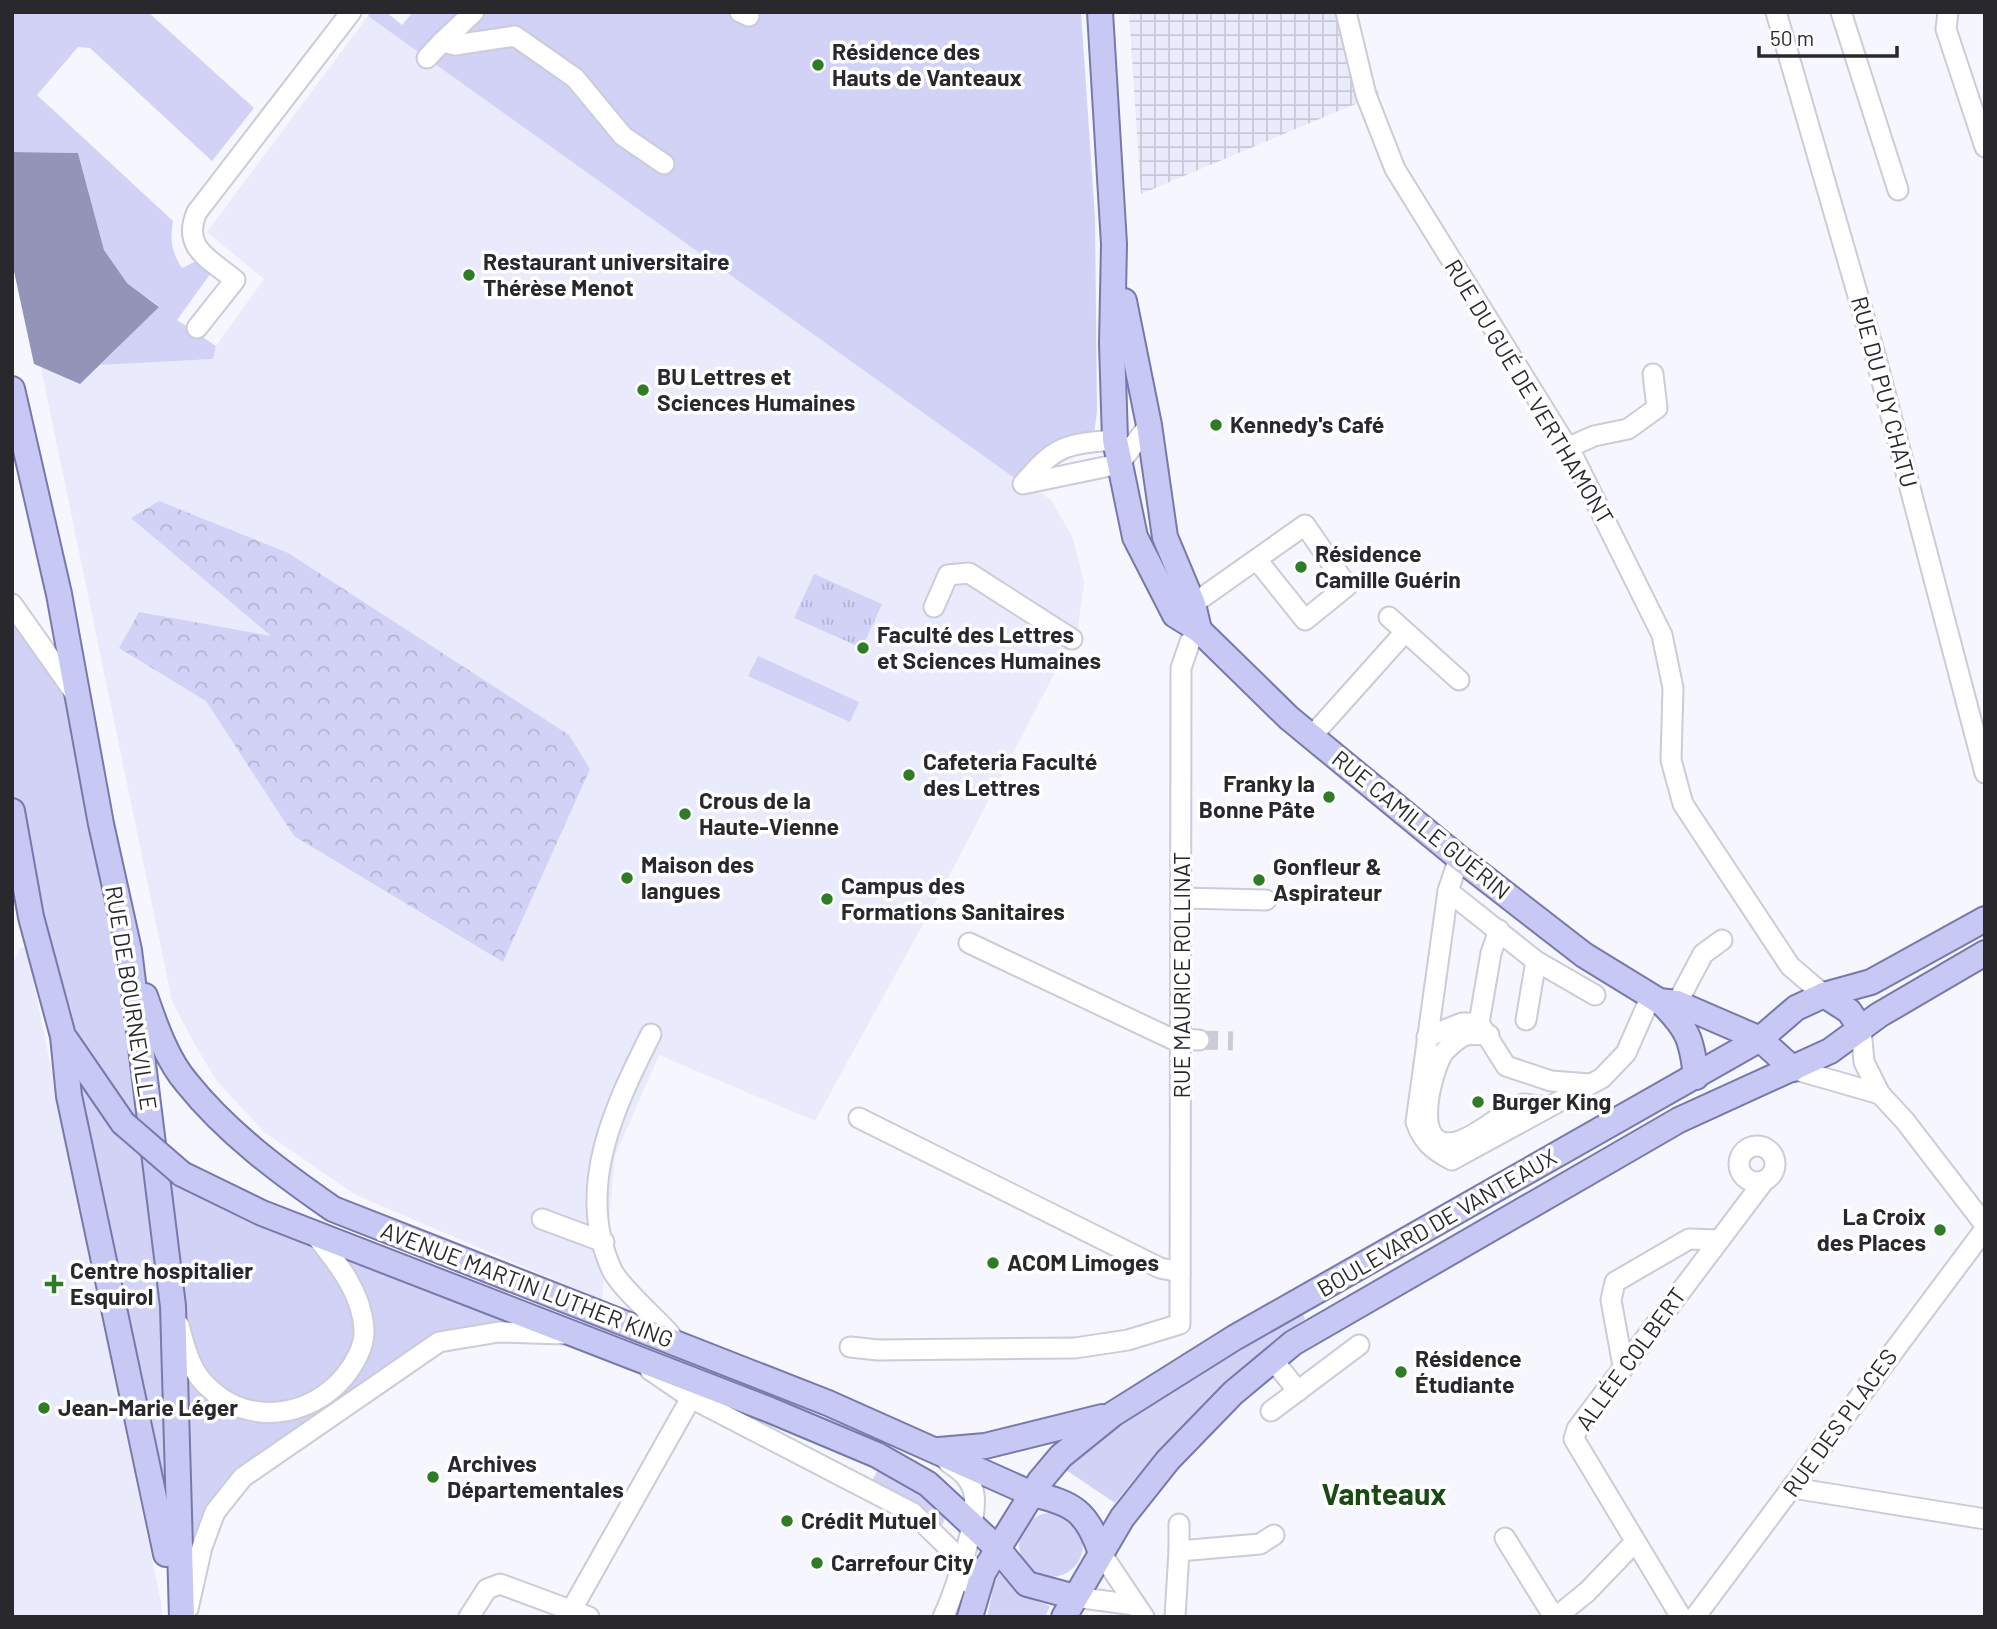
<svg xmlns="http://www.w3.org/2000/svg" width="1997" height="1629" viewBox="0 0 1997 1629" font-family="Barlow,sans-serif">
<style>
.built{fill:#e9eafb}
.industrial{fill:url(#industrial-grid)}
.green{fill:#d1d2f6}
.forest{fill:url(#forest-crowns)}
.park{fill:url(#park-tufts)}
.water{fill:#9394b8}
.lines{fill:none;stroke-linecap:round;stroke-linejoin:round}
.minor-tunnel{stroke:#cccdd4;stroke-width:19;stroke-dasharray:19 10;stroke-linecap:butt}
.minor-casing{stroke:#cbcbd9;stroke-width:23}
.major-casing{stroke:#7878aa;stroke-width:28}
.minor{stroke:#fff;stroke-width:19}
.major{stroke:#c8c8f5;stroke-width:24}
.major-bridge-casing{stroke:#7878aa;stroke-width:28;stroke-linecap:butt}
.major-bridge{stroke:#c8c8f5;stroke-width:24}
.poi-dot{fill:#2e7c24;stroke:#fff;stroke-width:2.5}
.labels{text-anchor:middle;stroke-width:7;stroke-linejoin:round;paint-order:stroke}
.poi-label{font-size:23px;font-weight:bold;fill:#28282d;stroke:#fff;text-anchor:start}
.street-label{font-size:23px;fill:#28282d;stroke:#fff}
.district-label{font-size:30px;font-weight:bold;fill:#194a13;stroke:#fff}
</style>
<defs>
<pattern id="industrial-grid" width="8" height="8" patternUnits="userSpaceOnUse" patternTransform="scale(1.75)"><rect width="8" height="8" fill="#e9eafb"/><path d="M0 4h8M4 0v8" fill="none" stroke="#c8c9d7"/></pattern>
<pattern id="forest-crowns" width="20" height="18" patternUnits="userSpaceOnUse" patternTransform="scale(1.75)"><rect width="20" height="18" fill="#d1d2f6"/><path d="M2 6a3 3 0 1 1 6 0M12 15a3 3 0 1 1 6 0" fill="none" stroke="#b3b4d3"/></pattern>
<pattern id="park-tufts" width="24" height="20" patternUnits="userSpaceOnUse" patternTransform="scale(1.75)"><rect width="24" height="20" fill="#d1d2f6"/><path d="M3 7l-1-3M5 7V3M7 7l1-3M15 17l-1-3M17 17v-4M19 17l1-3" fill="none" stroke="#b3b4d3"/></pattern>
</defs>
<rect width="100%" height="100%" fill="#f5f6fe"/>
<g class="built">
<path d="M368 16 1051 500 1072 536 1084 582 1078 628 944 886 815 1121 659 1055 615 1156 602 1300 356 1195 264 1132 217 1081 195 1045 172 1001 41 368 213 359 216 346 264 279 207 232Z"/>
<path d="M26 946 161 1603 162 1617H12V965L20 949Z"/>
</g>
<path class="industrial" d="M1129 12H1338L1379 94 1141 194Z"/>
<g class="green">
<path d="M12 12H148L254 108 212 161 90 48 78 47 37 95 173 221C170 240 171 251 182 268L196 261 211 273 177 320 216 346 213 359 100 365 159 306 127 283 104 250 78 153 12 152Z"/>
<path d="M370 12H386L402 25 413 12H1081L1095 218 1097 412 1093 442 1077 443 1023 484 368 16Z"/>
<path d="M12 604 76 695 149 1149 182 1174 570 1335 439 1342 243 1477 215 1512 186 1617 12 811Z"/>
<path d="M758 656 859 702 850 722 748 676Z"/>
<path d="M1303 1314 1305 1319C1233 1374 1172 1432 1115 1503L1066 1470 1134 1412Z"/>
<path d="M878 1470 912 1489 947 1515 942 1525 870 1484Z"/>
<circle cx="1051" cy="1545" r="32"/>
<path d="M996 1570 1020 1595 1050 1606 1045 1617H987L992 1594 989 1586Z"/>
</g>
<path class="forest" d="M159 501 288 553 569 735 590 769 503 962 294 836 206 701 119 648 139 612 271 636 131 518Z"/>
<path class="park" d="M814 574 882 604 862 648 794 618Z"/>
<path class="water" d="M12 152 78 153 104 250 127 283 159 307 80 384 34 364 12 262Z"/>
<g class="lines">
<path class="minor-tunnel" d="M1199 1040 1233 1041"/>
<g class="minor-casing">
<g id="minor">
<path d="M740 12 749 16"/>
<path d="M1346 12 1366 95 1395 169 1574 458 1662 635 1673 688 1671 760 1683 804 1790 966 1824 995"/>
<path d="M1776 12 1874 351 1985 773"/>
<path d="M1841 12 1898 190"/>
<path d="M1948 12 1946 29 1985 147"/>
<path d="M442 42 474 12"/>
<path d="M427 58 442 42 455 45 515 36 575 78 623 136 664 164"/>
<path d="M197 328 235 280C210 259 181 248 197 212L351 12"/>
<path d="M1115 440C1065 444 1056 445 1023 484L1119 464 1149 425"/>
<path d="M1567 448 1594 436 1628 429 1657 408 1653 374"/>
<path d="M12 604 74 692"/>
<path d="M1193 604 1305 525 1347 586 1305 620 1257 560"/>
<path d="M934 607 948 575 969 573 1072 639"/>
<path d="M1389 617 1459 680"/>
<path d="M1312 736 1405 632"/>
<path d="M1459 858 1448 891 1416 1122C1423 1142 1433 1150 1452 1160L1602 1078 1626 1053 1651 996"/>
<path d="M1448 891 1536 961 1595 995"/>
<path d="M1182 898 1266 900"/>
<path d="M969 943 1172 1039 1199 1040"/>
<path d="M1677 1003 1703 954 1722 940"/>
<path d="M1526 1020 1536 961"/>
<path d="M1479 1023 1491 953 1499 930"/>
<path d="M651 1034C615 1106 574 1189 612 1270 619 1286 657 1319 670 1334L675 1343"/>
<path d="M1489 1035C1481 1035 1468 1033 1462 1037 1456 1040 1445 1050 1442 1055 1431 1075 1410 1152 1456 1142 1472 1138 1489 1124 1503 1115"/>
<path d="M1427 1037 1462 1023H1479L1506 1066 1551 1081 1590 1084"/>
<path d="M1793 1069 1880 1094 1864 1062 1861 1029"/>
<path d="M1880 1094 1905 1121 1985 1225"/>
<path d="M1512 1109 1523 1104 1548 1107"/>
<path d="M859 1118 1160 1268 1180 1272"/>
<circle cx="1757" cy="1164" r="18"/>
<path d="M542 1219 604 1242"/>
<path d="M179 1325C185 1347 190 1371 208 1387 248 1426 309 1418 344 1377 354 1365 365 1346 364 1329 362 1291 335 1260 312 1231"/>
<path d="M850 1347 878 1350 1075 1348 1128 1340 1180 1324 1181 668 1190 642 1199 630"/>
<path d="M1273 1360 1298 1391"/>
<path d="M1623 1366 1611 1300 1615 1282 1689 1239 1719 1240"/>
<path d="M650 1370 691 1398 913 1513 951 1550 975 1590"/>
<path d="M1271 1411 1359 1345"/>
<path d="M1793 1488 1985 1519"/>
<path d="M1505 1538 1554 1617"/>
<path d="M1179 1551V1524"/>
<path d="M1101 1553 1144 1617"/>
<path d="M1075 1597 1135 1605"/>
<path d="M188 1609 202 1547 215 1512 243 1477 439 1342 499 1332 563 1334"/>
<path d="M572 1609 691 1398 703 1400"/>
<path d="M469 1617 487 1589 500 1584 589 1617"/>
<path d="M943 1617C954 1594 981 1513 973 1490 969 1476 959 1470 948 1462"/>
<path d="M1175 1617 1179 1551 1260 1544 1274 1535"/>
<path d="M1556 1617 1587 1592 1635 1542"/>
<path d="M1681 1617 1574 1439 1577 1429 1764 1181"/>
<path d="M1695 1617 1985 1229"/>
</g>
</g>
<g class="major-casing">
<g id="major">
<path d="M1100 12 1114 244 1112 344 1115 440 1135 537 1175 615 1199 630 1289 718 1459 858 1584 955 1659 1001 1677 1003 1760 1039 1793 1069"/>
<path d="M1124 301 1149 425 1165 537 1193 604 1199 630"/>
<path d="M12 389 59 594 101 824 129 950 173 1306 182 1617"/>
<path d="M12 811 31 917 63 1036 69 1096 166 1554"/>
<path d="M1824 995 1849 1011 1861 1029"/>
<path d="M145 996C155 1025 167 1060 187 1083 227 1133 281 1173 333 1209L828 1403 1032 1494C1074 1503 1087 1512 1101 1553"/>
<path d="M1660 1001C1687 1028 1692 1038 1696 1077"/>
<path d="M66 1040 123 1123"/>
<path d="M182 1174 262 1213 770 1410 877 1455 928 1484 998 1549 1027 1584 1075 1597"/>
<path d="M939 1450 985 1446 1102 1417"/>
<path d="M970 1617 983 1573 1040 1481 1061 1456 1113 1414 1234 1338 1760 1039 1796 1008 1824 995 1871 982 1985 919"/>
<path d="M1064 1617 1122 1518 1168 1460 1233 1393 1293 1343 1679 1120 1830 1051 1879 1015 1985 953"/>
</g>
</g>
<use href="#minor" class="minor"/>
<use href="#major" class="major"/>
<g class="major-bridge-casing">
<path id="major-bridge" d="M123 1123 182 1174"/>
</g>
<use href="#major-bridge" class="major-bridge"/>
</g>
<g class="poi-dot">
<circle cx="818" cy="65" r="7"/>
<circle cx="469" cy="275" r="7"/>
<circle cx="643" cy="390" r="7"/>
<circle cx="1216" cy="425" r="7"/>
<circle cx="1301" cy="567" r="7"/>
<circle cx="863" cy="648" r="7"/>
<circle cx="909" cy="775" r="7"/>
<circle cx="1329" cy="797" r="7"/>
<circle cx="685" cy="814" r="7"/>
<circle cx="627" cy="878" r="7"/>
<circle cx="1259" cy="880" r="7"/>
<circle cx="827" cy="899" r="7"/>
<circle cx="1478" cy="1102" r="7"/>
<circle cx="1940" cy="1230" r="7"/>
<circle cx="993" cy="1263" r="7"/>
<path d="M50.5 1273.5h7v7h7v7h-7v7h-7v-7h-7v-7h7z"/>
<circle cx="1401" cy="1372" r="7"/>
<circle cx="44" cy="1408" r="7"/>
<circle cx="433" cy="1477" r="7"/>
<circle cx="787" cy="1521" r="7"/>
<circle cx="817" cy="1563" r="7"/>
</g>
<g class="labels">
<g class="poi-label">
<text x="832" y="60">Résidence des<tspan x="832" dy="26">Hauts de Vanteaux</tspan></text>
<text x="483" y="270">Restaurant universitaire<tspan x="483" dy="26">Thérèse Menot</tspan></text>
<text x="657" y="385">BU Lettres et<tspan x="657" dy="26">Sciences Humaines</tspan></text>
<text x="1230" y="433">Kennedy's Café</text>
<text x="1315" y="562">Résidence<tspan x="1315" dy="26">Camille Guérin</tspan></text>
<text x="877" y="643">Faculté des Lettres<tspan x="877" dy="26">et Sciences Humaines</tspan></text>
<text x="923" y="770">Cafeteria Faculté<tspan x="923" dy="26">des Lettres</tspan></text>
<text x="1315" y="792" text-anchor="end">Franky la<tspan x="1315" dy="26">Bonne Pâte</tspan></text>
<text x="699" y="809">Crous de la<tspan x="699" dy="26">Haute-Vienne</tspan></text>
<text x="641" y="873">Maison des<tspan x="641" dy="26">langues</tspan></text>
<text x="1273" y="875">Gonfleur &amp;<tspan x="1273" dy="26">Aspirateur</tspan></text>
<text x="841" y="894">Campus des<tspan x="841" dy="26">Formations Sanitaires</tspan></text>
<text x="1492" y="1110">Burger King</text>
<text x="1926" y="1225" text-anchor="end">La Croix<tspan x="1926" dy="26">des Places</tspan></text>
<text x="1007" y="1271">ACOM Limoges</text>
<text x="70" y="1279">Centre hospitalier<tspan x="70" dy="26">Esquirol</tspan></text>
<text x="1415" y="1367">Résidence<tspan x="1415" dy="26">Étudiante</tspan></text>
<text x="58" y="1416">Jean-Marie Léger</text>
<text x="447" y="1472">Archives<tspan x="447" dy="26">Départementales</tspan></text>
<text x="801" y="1529">Crédit Mutuel</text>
<text x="831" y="1571">Carrefour City</text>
</g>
<g class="street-label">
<text transform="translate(1529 392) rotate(59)" y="8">RUE DU GUÉ DE VERTHAMONT</text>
<text transform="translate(1884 392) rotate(75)" y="8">RUE DU PUY CHATU</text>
<text transform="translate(1421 825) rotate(39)" y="8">RUE CAMILLE GUÉRIN</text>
<text transform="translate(1182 975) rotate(-90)" y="8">RUE MAURICE ROLLINAT</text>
<text transform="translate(131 998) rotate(81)" y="8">RUE DE BOURNEVILLE</text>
<text transform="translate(1437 1223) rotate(-30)" y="8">BOULEVARD DE VANTEAUX</text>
<text transform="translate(527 1285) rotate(21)" y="8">AVENUE MARTIN LUTHER KING</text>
<text transform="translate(1631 1359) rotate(-54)" y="8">ALLÉE COLBERT</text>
<text transform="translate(1840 1423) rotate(-54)" y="8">RUE DES PLACES</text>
</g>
<g class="district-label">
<text x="1384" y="1505">Vanteaux</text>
</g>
</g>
<rect width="1997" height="1629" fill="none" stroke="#28282d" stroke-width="28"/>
<path d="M1759 46v10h138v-10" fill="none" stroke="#28282d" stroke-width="3.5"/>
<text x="1770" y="46" font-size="21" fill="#28282d" stroke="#ffffff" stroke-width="5" paint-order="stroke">50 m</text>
</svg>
